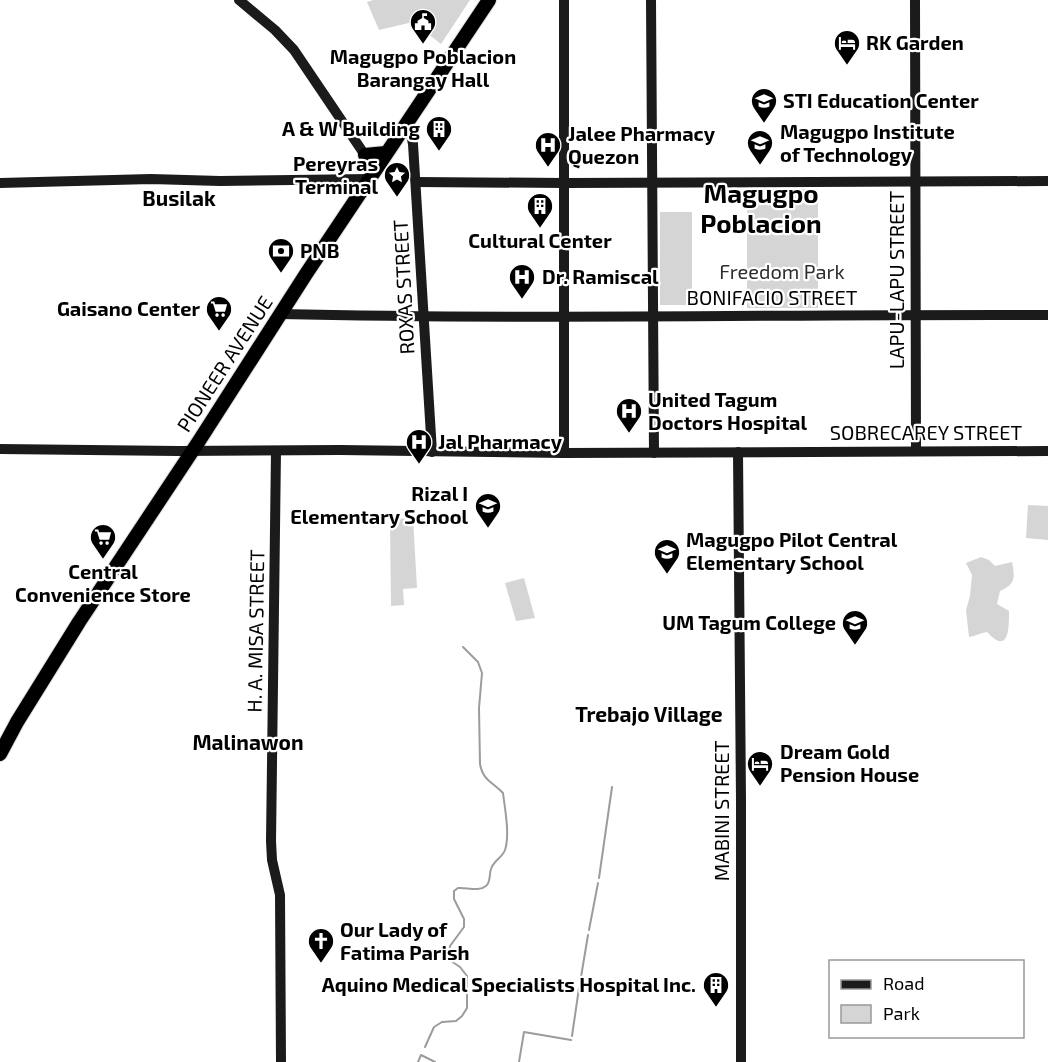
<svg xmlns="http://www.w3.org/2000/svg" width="1048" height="1062" viewBox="0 0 1048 1062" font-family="'Exo 2',sans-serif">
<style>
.green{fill:#d5d5d5}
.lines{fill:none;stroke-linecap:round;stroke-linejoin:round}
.stream{stroke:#9c9c9c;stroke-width:2}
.highway-casing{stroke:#dbdbdb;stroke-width:16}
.secondary{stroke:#1b1b1b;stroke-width:10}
.highway{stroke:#000;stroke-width:14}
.labels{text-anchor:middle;stroke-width:4.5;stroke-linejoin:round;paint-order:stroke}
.poi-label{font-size:20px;font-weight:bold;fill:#000;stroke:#fff;text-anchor:start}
.park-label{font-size:20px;fill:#2c2c2c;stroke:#fff}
.street-label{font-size:20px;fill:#000;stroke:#fff}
.neighbourhood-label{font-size:21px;font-weight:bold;fill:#000;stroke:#fff}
.district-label{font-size:26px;font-weight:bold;fill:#000;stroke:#fff}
</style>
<rect width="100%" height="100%" fill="#fff"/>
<g class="green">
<path d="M373 0H470L441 44 413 22 379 30 367 2Z"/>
<rect x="747" y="189" width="71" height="119"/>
<rect x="660" y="212" width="32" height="93"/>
<path d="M1028 505 1048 506V540L1026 538Z"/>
<path d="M413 518 417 588 403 589 404 605 391 606 390 519Z"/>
<path d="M981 557 989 560 995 566 1012 562C1015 577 1016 584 1000 591L997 604 1009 611C1009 628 1009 656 987 632 980 633 976 636 969 637L966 610 970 596 972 575 966 563Z"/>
<path d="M524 578 535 618 516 621 505 583Z"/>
</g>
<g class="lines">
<g class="stream">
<path d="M599 878 612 787"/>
<path d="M589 930 598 883"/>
<path d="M580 983 588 935"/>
<path d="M572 1036 579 988"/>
<path d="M425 1047 434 1027 442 1022 456 1021 462 1016 467 1008V976L460 967 451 961 449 956 450 946 464 927V919L454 899V891L458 888C466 887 479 892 486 886 491 882 489 874 491 869 494 860 502 858 505 850 510 835 505 809 503 793 493 782 483 781 480 764L479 708 482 673 478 662 463 647"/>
<path d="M418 1062 421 1055 435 1062"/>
<path d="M519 1062 524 1032 571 1040"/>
</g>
<g class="highway-casing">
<g id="highway">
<path d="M365 155 386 153"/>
<path d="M0 754 17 722 79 622 199 441 306 274 489 0"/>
</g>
</g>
<g class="secondary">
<path d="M239 0 275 30 294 50 375 170"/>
<path d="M564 0V453"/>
<path d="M651 0 654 453"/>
<path d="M915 0 916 451"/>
<path d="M408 120 413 144 432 452"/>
<path d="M416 182 565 183 1048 181"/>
<path d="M0 183 151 179 220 181 369 179"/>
<path d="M280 314C536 320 792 314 1048 315"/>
<path d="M0 449 178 451 340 450 564 453 1048 451"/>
<path d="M276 451 271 841 272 860 280 895 281 1062"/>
<path d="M738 452 741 801V1062"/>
</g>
<use href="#highway" class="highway"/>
</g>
<defs>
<g id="civic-pin" transform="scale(1.35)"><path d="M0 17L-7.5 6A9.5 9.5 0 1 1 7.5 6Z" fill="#000" stroke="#fff"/><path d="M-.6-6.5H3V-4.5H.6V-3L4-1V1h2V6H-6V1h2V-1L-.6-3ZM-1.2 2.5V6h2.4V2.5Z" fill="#fff"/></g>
<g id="hotel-pin" transform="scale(1.35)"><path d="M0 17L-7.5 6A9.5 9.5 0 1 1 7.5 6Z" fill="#000" stroke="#fff"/><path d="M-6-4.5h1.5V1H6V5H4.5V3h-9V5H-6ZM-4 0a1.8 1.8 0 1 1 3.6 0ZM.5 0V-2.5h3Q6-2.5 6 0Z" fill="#fff"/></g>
<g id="school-pin" transform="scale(1.35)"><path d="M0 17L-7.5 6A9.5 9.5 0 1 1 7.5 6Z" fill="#000" stroke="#fff"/><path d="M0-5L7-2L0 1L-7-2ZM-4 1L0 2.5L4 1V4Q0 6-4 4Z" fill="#fff"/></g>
<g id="building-pin" transform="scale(1.35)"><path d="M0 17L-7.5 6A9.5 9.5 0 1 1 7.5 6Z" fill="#000" stroke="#fff"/><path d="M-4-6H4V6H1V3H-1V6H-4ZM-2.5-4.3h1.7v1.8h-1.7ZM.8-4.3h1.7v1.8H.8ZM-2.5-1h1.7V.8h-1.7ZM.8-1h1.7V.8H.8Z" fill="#fff"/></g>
<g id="university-pin" transform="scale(1.35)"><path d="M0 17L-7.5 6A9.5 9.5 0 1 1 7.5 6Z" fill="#000" stroke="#fff"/><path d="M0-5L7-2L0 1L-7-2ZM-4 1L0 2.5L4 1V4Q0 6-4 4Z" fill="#fff"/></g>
<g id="hospital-pin" transform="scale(1.35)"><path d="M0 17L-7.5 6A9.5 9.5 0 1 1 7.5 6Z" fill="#000" stroke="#fff"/><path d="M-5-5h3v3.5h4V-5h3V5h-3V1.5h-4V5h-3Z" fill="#fff"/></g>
<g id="sight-pin" transform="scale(1.35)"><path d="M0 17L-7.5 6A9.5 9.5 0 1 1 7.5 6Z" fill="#000" stroke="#fff"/><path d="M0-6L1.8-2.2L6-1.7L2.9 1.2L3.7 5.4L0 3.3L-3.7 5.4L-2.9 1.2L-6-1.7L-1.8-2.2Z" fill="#fff"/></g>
<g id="bank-pin" transform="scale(1.35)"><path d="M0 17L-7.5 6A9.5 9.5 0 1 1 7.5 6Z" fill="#000" stroke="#fff"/><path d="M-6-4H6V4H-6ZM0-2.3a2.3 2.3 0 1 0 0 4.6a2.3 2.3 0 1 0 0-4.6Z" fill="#fff"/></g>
<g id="supermarket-pin" transform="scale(1.35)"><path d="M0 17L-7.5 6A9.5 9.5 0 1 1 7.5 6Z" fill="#000" stroke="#fff"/><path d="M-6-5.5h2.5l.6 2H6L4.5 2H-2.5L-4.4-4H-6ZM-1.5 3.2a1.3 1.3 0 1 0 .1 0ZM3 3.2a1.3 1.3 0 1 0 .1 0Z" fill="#fff"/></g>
<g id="church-pin" transform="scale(1.35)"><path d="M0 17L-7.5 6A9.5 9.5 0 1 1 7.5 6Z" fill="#000" stroke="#fff"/><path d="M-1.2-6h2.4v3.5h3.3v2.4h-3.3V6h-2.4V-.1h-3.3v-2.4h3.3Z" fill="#fff"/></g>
</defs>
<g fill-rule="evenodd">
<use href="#civic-pin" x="423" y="22"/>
<use href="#hotel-pin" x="847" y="43"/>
<use href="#school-pin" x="764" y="101"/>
<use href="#building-pin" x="439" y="129"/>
<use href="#university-pin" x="760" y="143"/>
<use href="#hospital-pin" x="548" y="145"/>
<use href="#sight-pin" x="397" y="175"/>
<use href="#building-pin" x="540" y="206"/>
<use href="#bank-pin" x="281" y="251"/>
<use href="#hospital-pin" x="522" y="277"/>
<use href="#supermarket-pin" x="219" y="309"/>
<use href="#hospital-pin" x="629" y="411"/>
<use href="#hospital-pin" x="419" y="442"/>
<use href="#school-pin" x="488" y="506"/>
<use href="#supermarket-pin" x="103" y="537"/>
<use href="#school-pin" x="667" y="552"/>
<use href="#university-pin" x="855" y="623"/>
<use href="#hotel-pin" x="760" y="764"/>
<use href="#church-pin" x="321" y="941"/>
<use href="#building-pin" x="716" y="985"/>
</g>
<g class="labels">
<g class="poi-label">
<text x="866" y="50">RK Garden</text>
<text x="423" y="64" text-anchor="middle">Magugpo Poblacion<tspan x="423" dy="23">Barangay Hall</tspan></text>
<text x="783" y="108">STI Education Center</text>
<text x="420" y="136" text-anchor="end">A &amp; W Building</text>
<text x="780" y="139">Magugpo Institute<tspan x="780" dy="23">of Technology</tspan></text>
<text x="568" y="141">Jalee Pharmacy<tspan x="568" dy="23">Quezon</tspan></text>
<text x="378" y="171" text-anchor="end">Pereyras<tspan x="378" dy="23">Terminal</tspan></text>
<text x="540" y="248" text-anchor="middle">Cultural Center</text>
<text x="300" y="258">PNB</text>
<text x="542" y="284">Dr. Ramiscal</text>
<text x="200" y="316" text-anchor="end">Gaisano Center</text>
<text x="648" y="407">United Tagum<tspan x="648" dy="23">Doctors Hospital</tspan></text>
<text x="438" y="449">Jal Pharmacy</text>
<text x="468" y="501" text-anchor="end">Rizal I<tspan x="468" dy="23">Elementary School</tspan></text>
<text x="686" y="547">Magugpo Pilot Central<tspan x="686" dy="23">Elementary School</tspan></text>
<text x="103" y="579" text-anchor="middle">Central<tspan x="103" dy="23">Convenience Store</tspan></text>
<text x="836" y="630" text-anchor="end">UM Tagum College</text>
<text x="780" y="759">Dream Gold<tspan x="780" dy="23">Pension House</tspan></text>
<text x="340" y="937">Our Lady of<tspan x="340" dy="23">Fatima Parish</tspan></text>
<text x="696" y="992" text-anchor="end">Aquino Medical Specialists Hospital Inc.</text>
</g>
<g class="park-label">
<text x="782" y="279">Freedom Park</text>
</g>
<g class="street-label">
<text transform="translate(897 280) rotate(-90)" y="7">LAPU-LAPU STREET</text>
<text transform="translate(404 287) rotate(-93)" y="7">ROXAS STREET</text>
<text x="772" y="305">BONIFACIO STREET</text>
<text transform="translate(225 364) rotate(-57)" y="7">PIONEER AVENUE</text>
<text x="926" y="440">SOBRECAREY STREET</text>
<text transform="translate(256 631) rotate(-89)" y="7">H. A. MISA STREET</text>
<text transform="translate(722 811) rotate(-90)" y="7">MABINI STREET</text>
</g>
<g class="neighbourhood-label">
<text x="179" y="206">Busilak</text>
<text x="649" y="722">Trebajo Village</text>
<text x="248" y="750">Malinawon</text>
</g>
<g class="district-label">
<text x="761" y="203">Magugpo<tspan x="761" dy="30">Poblacion</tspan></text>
</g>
</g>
<rect x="829" y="960" width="195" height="78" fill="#ffffff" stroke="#999999" stroke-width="1.5"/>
<rect x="841" y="980" width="30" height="9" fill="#1b1b1b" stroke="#999999" stroke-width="1.5"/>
<text x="883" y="990" font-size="18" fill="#000000">Road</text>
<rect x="841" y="1005" width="30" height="18" fill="#d5d5d5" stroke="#999999" stroke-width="1.5"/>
<text x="883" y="1020" font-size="18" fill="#000000">Park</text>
</svg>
